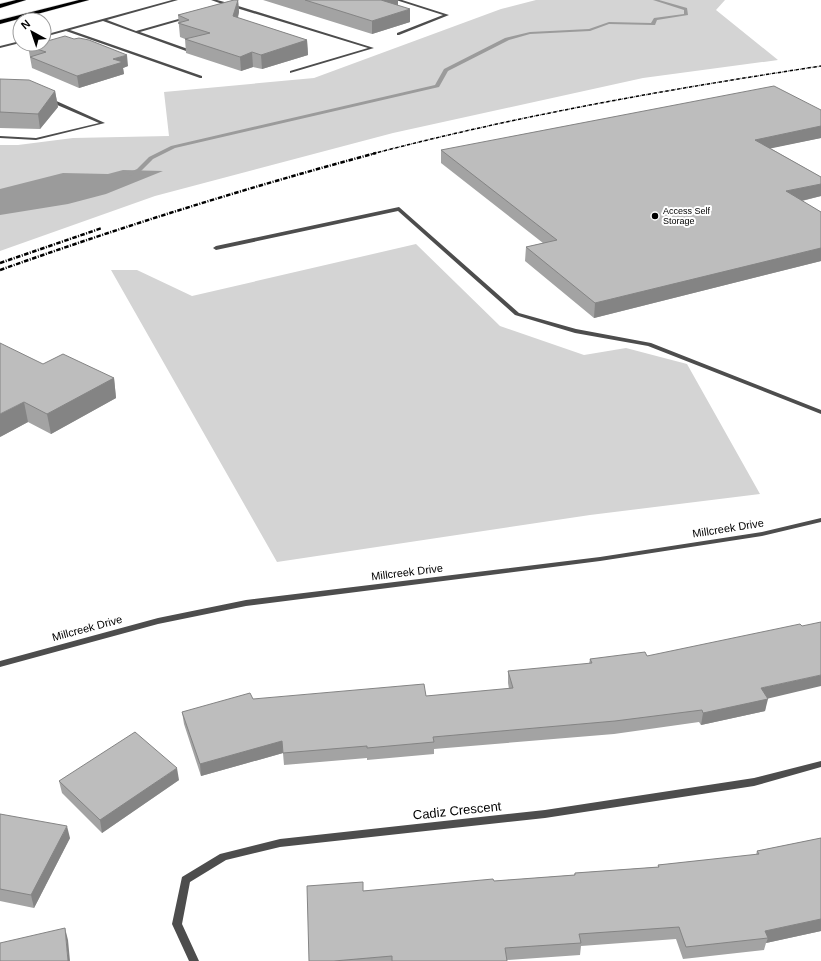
<svg xmlns="http://www.w3.org/2000/svg" width="821" height="961" viewBox="0 0 821 961" font-family="Arial,sans-serif">
<style>
.green{fill:#d4d4d4}
.water{fill:#9b9b9b}
.lines{fill:none;stroke-linecap:round;stroke-linejoin:round}
.stream{fill:#9b9b9b;fill-rule:evenodd}
.highway-casing{stroke:#dbdbdb;stroke-width:1}
.minor{fill:#4d4d4d;fill-rule:evenodd}
.highway{fill:#000;fill-rule:evenodd}
.rail-far1{stroke:#000;stroke-width:1.5;stroke-dasharray:3.5 1 0.5 1;stroke-linecap:butt}
.rail{stroke:#000;stroke-width:2.5;stroke-dasharray:4.5 1.5 1 1.5;stroke-linecap:butt}
.wall{fill:#a3a3a3}
.shaded-wall{fill:#848484}
.building{fill:#bdbdbd;stroke:#848484}
.poi-dot{fill:#000;stroke:#fff;stroke-width:1.5}
.labels{text-anchor:middle;stroke-width:4;stroke-linejoin:round;paint-order:stroke}
.far-poi-label{font-size:9px;fill:#000;stroke:#fff;text-anchor:start}
.street-label{font-size:11px;fill:#000;stroke:#fff}
.near-street-label{font-size:13px;fill:#000;stroke:#fff}
</style>
<rect width="100%" height="100%" fill="#fff"/>
<g class="green">
<path d="M536 0H725L716 10 778 60 643 78 393 133 155 196 0 251V145H18L73 138 169 136 164 92 314 78 501 9Z"/>
<path d="M416 244 500 326 584 355 626 348 687 364 760 494 590 515 277 562 111 270H137L192 296Z"/>
</g>
<path class="water" d="M123 170 163 171 106 194 68 204 0 215V189L63 173 108 174Z"/>
<g class="lines">
<path class="stream" d="M653 0H659L687 8 688 15 657 20 655 25H653L609 24 590 31 530 34 509 40 448 71 439 87 175 148 153 159 141 171 129 176 126 174 137 169 149 157 171 146 435 85 444 69 505 38 530 32 589 29 609 22 651 23 654 18 684 14V10Z"/>
<g class="highway-casing">
<g id="highway">
<path d="M16 0H26L0 8V4Z"/>
<path d="M79 0H89L0 24V20Z"/>
</g>
</g>
<g class="minor">
<path d="M172 0H178L107 20 136 31 189 16V18L140 32 188 49V51H186L103 21 70 30 202 76V78H200L66 31 44 37V35Z"/>
<path d="M211 0H217L232 4 374 48 290 73V71L368 48 230 6 225 7V5Z"/>
<path d="M396 0H402L449 15 399 35H397V33L443 15Z"/>
<path d="M20 41V43L0 48V46Z"/>
<path d="M48 99H52L105 123 36 140 0 138V136L36 138 99 123 48 101Z"/>
<path d="M399 207 519 313 576 329 651 343 821 410V414L648 346 575 333 515 315 398 211 216 250 213 248 216 246Z"/>
<path d="M821 518V522L762 536 600 561 246 606 158 624 0 667V661L158 618 246 600 600 557 762 532Z"/>
<path d="M821 761V767L754 786 545 818 280 847 226 860 190 882 182 924 199 961H189L172 924 182 877 220 854 280 839 545 810 754 778Z"/>
</g>
<use href="#highway" class="highway"/>
<path class="rail-far1" d="M372 154C520 115 670 89 821 66"/>
<g class="rail">
<path d="M0 263 102 228"/>
<path d="M0 270C124 226 249 187 376 153"/>
</g>
</g>
<g class="wall">
<path d="M234 0H238L239 12 238 18 307 40 308 55 262 69 253 67 241 71 186 53 185 39 180 37 178 15Z"/>
<path d="M263 0H398V5L410 22 372 34Z"/>
<path d="M28 46 128 66 123 68 124 74 79 88 32 68Z"/>
<path d="M0 79 55 91 58 107 40 129 0 128Z"/>
<path d="M821 110V138L770 148 821 177V196L802 201 821 212V261L594 318 525 261 526 247 543 243 441 163V150Z"/>
<path d="M43 364 114 378 116 398 51 434 28 422 0 437Z"/>
<path d="M647 656 767 698 765 711 701 725 699 722 614 734 434 749V754L367 760V758L284 765 283 753 201 776 184 724 182 712 253 699 426 696 509 689 508 683V671L589 664 590 659Z"/>
<path d="M179 780 102 833 62 793 59 781Z"/>
<path d="M0 814 70 838 34 908 0 901Z"/>
<path d="M821 838V931L766 943 764 950 683 959 676 939 581 946 580 955 507 960V961H309L363 891 574 875 575 873 658 867V865L756 855 757 851Z"/>
</g>
<g class="shaded-wall">
<path d="M238 0 239 12 234 30 233 16Z"/>
<path d="M380 0H398V8Z"/>
<path d="M410 9V22L372 34V21Z"/>
<path d="M307 40 308 55 262 69 261 55Z"/>
<path d="M252 52 253 67 241 71 240 57Z"/>
<path d="M127 55 128 66 123 68 124 74 79 88 77 76 113 59Z"/>
<path d="M55 91 58 107 40 129 38 114Z"/>
<path d="M821 126V138L753 152 755 140Z"/>
<path d="M821 184V196L784 205 786 191Z"/>
<path d="M821 248V261L594 318 595 303Z"/>
<path d="M114 378 116 398 51 434 47 414Z"/>
<path d="M24 402 28 422 0 437V414Z"/>
<path d="M821 675V686L758 701 761 688Z"/>
<path d="M768 699 765 711 701 725 703 713Z"/>
<path d="M282 741 283 753 201 776 200 764Z"/>
<path d="M177 768 179 780 102 833 100 820Z"/>
<path d="M67 826 70 838 34 908 31 895Z"/>
<path d="M821 919V931L766 943 768 938 765 931Z"/>
<path d="M65 928 68 940 70 961H68Z"/>
</g>
<g class="building">
<path d="M234 0H238L233 16 307 40 261 55 252 52 240 57 185 39 210 33 178 23 189 20 178 15Z"/>
<path d="M305 0H381L410 9 372 21Z"/>
<path d="M65 36 74 39 79 38 89 40 127 55 113 59 123 62 77 76 30 57 46 52 28 46 35 44H44V42Z"/>
<path d="M0 79 29 80 55 91 38 114 0 112Z"/>
<path d="M774 86 821 110V126L755 140 821 177V184L786 191 821 212V248L595 303 526 247 557 240 441 150Z"/>
<path d="M0 343 43 364 63 354 114 378 47 414 24 402 0 414Z"/>
<path d="M821 622V675L761 688 768 699 703 713 702 710 615 721 433 737 434 742 367 748V746L283 753 282 741 200 764 182 712 250 693 253 699 424 684 426 696 513 688 508 671 592 663 590 659 645 652 647 656 800 624 802 626Z"/>
<path d="M135 732 177 768 100 820 59 781Z"/>
<path d="M0 814 67 826 31 895 0 889Z"/>
<path d="M821 838V919L765 931 768 938 686 947 679 927 579 934 581 943 505 948 507 961H392V956L334 961H309L307 886 363 882V891L493 879 494 881 575 875V873L659 867 658 865 759 854 757 851Z"/>
<path d="M65 928 68 961H0V943Z"/>
</g>
<circle class="poi-dot" cx="655" cy="216" r="4"/>
<g class="labels">
<g class="far-poi-label">
<text x="663" y="214">Access Self<tspan x="663" dy="10">Storage</tspan></text>
</g>
<g class="street-label">
<text transform="translate(728 528) rotate(-9)" y="4">Millcreek Drive</text>
<text transform="translate(407 572) rotate(-7)" y="4">Millcreek Drive</text>
<text transform="translate(87 628) rotate(-15)" y="4">Millcreek Drive</text>
</g>
<g class="near-street-label">
<text transform="translate(457 810) rotate(-6)" y="5">Cadiz Crescent</text>
</g>
</g>
<g transform="translate(32 32) rotate(320)"><circle r="19" fill="#ffffff" stroke="#999999"/>
<path d="M0-3L7 15L0 10L-7 15Z" fill="#000000"/>
<text y="-6" font-size="11" font-weight="bold" text-anchor="middle" fill="#000000">N</text>
</g>
</svg>
